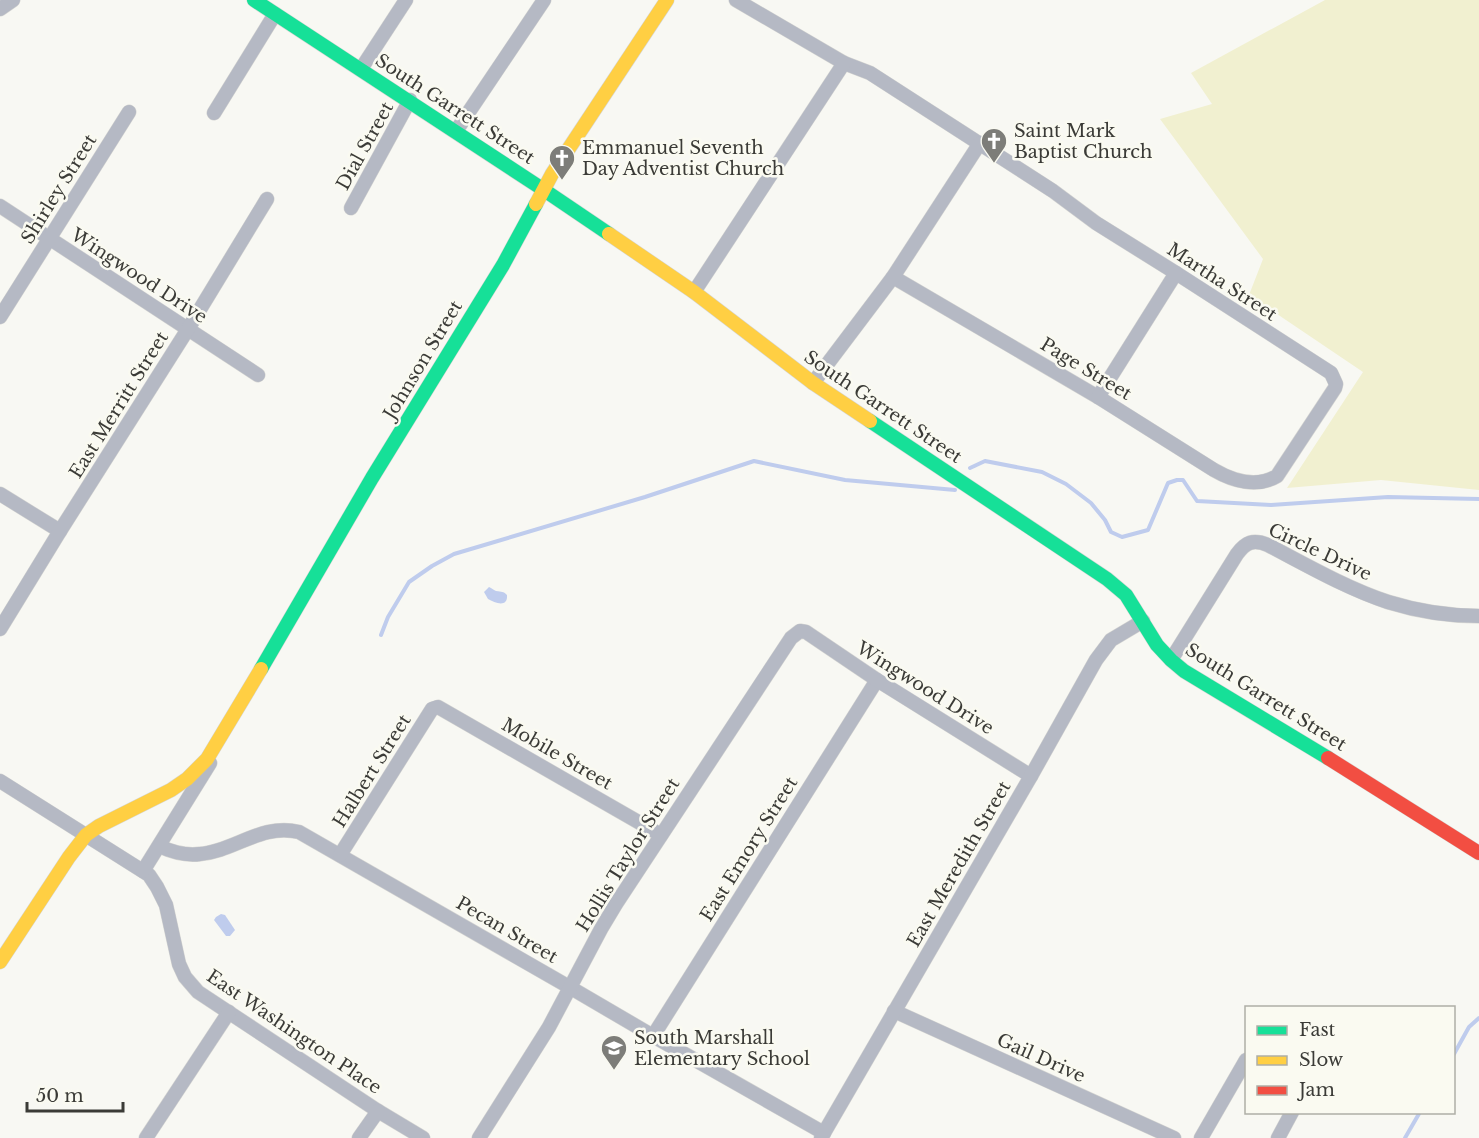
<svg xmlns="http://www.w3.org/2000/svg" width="1479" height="1138" viewBox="0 0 1479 1138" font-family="'Libre Baskerville',serif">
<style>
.green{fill:#f1f0d0}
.water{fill:#bfcced}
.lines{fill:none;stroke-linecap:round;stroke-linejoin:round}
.stream{stroke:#bfcced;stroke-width:4}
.street-casing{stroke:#d5d5d2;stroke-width:15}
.fast-casing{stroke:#d5d5d2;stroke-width:15}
.slow-casing{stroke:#d5d5d2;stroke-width:15}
.jam-casing{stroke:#d5d5d2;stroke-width:15}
.street{stroke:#b5b9c4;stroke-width:14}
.fast{stroke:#16e098;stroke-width:14}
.slow{stroke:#ffcf43;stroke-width:14}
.jam{stroke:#f24e42;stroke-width:14}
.labels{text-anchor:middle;stroke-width:5;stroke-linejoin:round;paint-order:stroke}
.street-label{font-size:18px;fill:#3b3b37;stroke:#fafaf1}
.poi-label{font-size:18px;fill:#3b3b37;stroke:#fafaf1;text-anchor:start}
</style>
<rect width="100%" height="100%" fill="#f8f8f3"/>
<path class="green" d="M1325 0H1479V490L1381 480 1287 488 1363 372 1249 295 1263 259 1160 119 1212 104 1191 73Z"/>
<g class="water">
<path d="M489 587C492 588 493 590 496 591 502 592 503 591 507 595 508 608 495 603 488 599L484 592Z"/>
<path d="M221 914 225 915 235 930 230 936H226L214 920 216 917Z"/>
</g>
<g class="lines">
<g class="stream">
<path d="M970 468 985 461 1042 472 1066 484 1091 503 1105 520 1111 532 1122 537 1148 530 1168 483 1177 480H1183L1197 501 1271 505 1388 497 1479 499"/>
<path d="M381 635 388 617 409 582 432 566 454 554 645 497 754 461 845 480 955 490"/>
<path d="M1454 1054 1469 1027 1479 1018"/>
<path d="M1405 1138 1420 1112"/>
</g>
<g class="street-casing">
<g id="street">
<path d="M736 0 844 63 870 73 1053 191 1096 223 1176 273 1331 373 1336 384 1335 388 1277 476C1257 488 1233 481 1214 470L1098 397 893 277"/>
<path d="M0 9 13 0"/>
<path d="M361 69 406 0"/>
<path d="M214 113 275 14"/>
<path d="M456 131 544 0"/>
<path d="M0 206 258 375"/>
<path d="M351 208 410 100"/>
<path d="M694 292 844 63"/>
<path d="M0 317 129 112"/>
<path d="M813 383 893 277 980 143"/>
<path d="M1098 397 1176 273"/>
<path d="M0 494 60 531"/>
<path d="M0 629 60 531 188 329 267 199"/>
<path d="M1171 660 1237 554C1246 542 1253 539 1268 545 1306 565 1348 589 1388 602 1417 611 1449 616 1479 616"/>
<path d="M0 781 149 875 157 887 166 905 179 964 185 977 198 992 378 1111 423 1138"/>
<path d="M159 846C172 852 186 856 200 854 235 851 261 823 299 832L571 988 653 1036 824 1133"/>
<path d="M340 855 432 709 438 707 661 835"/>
<path d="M143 871 210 763"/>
<path d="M894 1011 1174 1138"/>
<path d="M653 1036 877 680"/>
<path d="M146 1138 229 1012"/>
<path d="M359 1138 378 1111"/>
<path d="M479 1138 549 1027 601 929 616 904 791 638 800 631 806 632 877 680 1031 776"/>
<path d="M821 1138 1031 776 1096 660 1111 640 1143 621"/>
<path d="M1201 1138 1246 1060"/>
<path d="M1278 1138 1292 1112"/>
</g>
</g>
<g class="fast-casing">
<g id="fast">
<path d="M254 0 544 190 609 234"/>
<path d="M870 421 1107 579 1126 595 1157 645 1171 660 1184 671 1328 758"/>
<path d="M261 669 372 478 503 265 536 204"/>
</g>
</g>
<g class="slow-casing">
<g id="slow">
<path d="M536 204 552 174 667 0"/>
<path d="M609 234 694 292 813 383 870 421"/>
<path d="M0 962 69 857 86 835 99 826 171 790 187 779 207 759 261 669"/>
</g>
</g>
<g class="jam-casing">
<path id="jam" d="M1328 758 1479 853"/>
</g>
<use href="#street" class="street"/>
<use href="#fast" class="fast"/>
<use href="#slow" class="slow"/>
<use href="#jam" class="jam"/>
</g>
<defs>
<g id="church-pin" transform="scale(1.35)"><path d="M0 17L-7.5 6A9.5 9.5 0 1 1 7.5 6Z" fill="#7d7d79" stroke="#fafaf1"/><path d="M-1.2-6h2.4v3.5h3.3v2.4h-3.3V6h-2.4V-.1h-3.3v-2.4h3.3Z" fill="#fff"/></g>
<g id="school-pin" transform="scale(1.35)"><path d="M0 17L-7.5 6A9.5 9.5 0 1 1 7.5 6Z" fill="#7d7d79" stroke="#fafaf1"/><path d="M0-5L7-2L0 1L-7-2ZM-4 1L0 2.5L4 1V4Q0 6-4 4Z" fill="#fff"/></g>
</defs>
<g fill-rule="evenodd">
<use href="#church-pin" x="994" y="141"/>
<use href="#church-pin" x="562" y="158"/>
<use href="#school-pin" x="614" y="1048"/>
</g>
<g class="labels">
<g class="street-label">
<text transform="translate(455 109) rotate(33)" y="6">South Garrett Street</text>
<text transform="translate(365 146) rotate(-61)" y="6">Dial Street</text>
<text transform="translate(59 189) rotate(-58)" y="6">Shirley Street</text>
<text transform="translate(139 276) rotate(33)" y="6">Wingwood Drive</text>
<text transform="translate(1222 282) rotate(33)" y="6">Martha Street</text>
<text transform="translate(423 360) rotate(-59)" y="6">Johnson Street</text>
<text transform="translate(1086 369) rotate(31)" y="6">Page Street</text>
<text transform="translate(119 405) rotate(-58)" y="6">East Merritt Street</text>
<text transform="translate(883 407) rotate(34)" y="6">South Garrett Street</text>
<text transform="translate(1320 552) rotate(25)" y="6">Circle Drive</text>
<text transform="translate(925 688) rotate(32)" y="6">Wingwood Drive</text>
<text transform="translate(1266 697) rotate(32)" y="6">South Garrett Street</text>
<text transform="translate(557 754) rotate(30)" y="6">Mobile Street</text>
<text transform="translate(372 771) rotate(-58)" y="6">Halbert Street</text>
<text transform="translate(749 849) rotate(-58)" y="6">East Emory Street</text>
<text transform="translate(628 855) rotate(-58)" y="6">Hollis Taylor Street</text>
<text transform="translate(959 864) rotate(-60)" y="6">East Meredith Street</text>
<text transform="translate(507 930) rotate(30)" y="6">Pecan Street</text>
<text transform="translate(294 1032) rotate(34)" y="6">East Washington Place</text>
<text transform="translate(1041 1058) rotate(24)" y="6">Gail Drive</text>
</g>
<g class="poi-label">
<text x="1014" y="137">Saint Mark<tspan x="1014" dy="21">Baptist Church</tspan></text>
<text x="582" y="154">Emmanuel Seventh<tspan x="582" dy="21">Day Adventist Church</tspan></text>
<text x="634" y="1044">South Marshall<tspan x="634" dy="21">Elementary School</tspan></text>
</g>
</g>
<rect x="1245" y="1006" width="210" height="108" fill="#fafaf1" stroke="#aeaea7" stroke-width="1.5"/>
<rect x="1257" y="1026" width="30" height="9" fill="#16e098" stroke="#aeaea7" stroke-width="1.5"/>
<text x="1299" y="1036" font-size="18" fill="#3b3b37">Fast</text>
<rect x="1257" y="1056" width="30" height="9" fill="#ffcf43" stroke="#aeaea7" stroke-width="1.5"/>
<text x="1299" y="1066" font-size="18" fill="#3b3b37">Slow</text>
<rect x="1257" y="1086" width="30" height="9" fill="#f24e42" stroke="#aeaea7" stroke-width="1.5"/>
<text x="1299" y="1096" font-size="18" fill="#3b3b37">Jam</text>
<path d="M27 1102v9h96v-9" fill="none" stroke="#3b3b37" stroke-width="3"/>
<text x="36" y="1102" font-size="18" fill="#3b3b37" stroke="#fafaf1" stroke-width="4.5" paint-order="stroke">50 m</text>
</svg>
